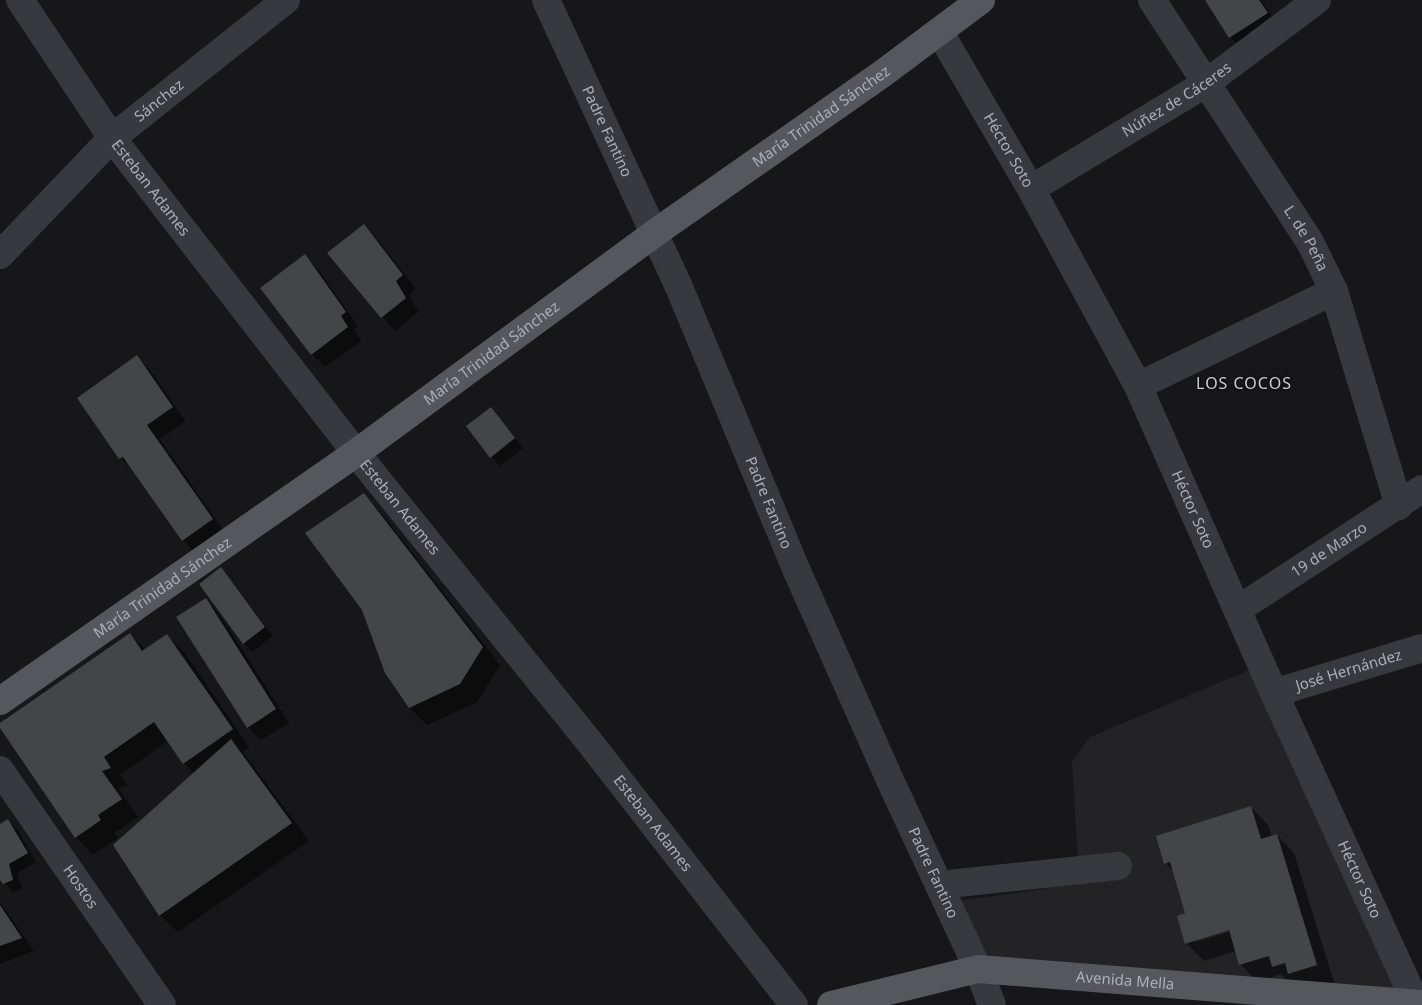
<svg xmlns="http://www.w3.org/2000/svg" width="1422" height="1005" viewBox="0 0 1422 1005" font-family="'Noto Sans',sans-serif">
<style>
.built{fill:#232326}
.shadow{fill:#0007;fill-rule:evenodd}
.building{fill:#444549}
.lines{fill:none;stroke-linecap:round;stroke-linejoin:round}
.minor{stroke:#38393e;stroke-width:28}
.major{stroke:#55575d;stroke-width:28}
.labels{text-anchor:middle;stroke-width:4;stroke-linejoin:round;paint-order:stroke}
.street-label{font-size:15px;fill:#aaafb8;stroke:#121214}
.neighbourhood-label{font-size:16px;letter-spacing:1px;fill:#cbced4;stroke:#121214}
</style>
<rect width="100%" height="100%" fill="#171719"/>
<path class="built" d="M1252 669 1405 997 987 959 958 901 1044 889 1058 884 1078 860 1072 761 1090 737Z"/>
<g class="shadow">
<path d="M1206 0H1261L1276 23 1239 46 1230 37Z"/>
<path d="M364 226 377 239 416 289 409 295 418 312 395 331 329 253Z"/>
<path d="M305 256 318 269 358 326 354 330 361 341 325 367 312 354Z"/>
<path d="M137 357 150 370 185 421 160 439 225 533 196 554 183 540 134 471 120 458Z"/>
<path d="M491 408 523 448 500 466 467 426Z"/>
<path d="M364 495 381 513 500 665 477 702 427 725 409 707Z"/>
<path d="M221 569 273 636 252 652 244 643Z"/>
<path d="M206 600 219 613 289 723 261 740 248 727Z"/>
<path d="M130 634 146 651 167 636 185 653 249 747 243 752 309 841 178 932 160 915 194 774 184 763 168 741 120 775 128 786 118 788 138 817 114 833 118 838 93 855 76 837 0 726Z"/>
<path d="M1251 807 1268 825 1272 837 1277 835 1294 853 1334 982 1306 991 1291 984 1281 974 1258 982 1240 964 1236 951 1204 961 1186 943 1187 914 1174 872 1165 863ZM1234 927 1235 930 1196 942V939Z"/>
<path d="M8 820 17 829 36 862 17 873 22 889 13 893 0 877V825Z"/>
<path d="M0 902 34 951 0 964Z"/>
</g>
<g class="building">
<path d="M1205 0H1259L1268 13 1229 38Z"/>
<path d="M364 224 403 275 396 281 406 298 381 318 327 253Z"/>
<path d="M305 254 346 312 341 316 348 327 311 355 260 288Z"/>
<path d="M137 355 173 407 147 425 213 519 182 541 123 457 119 459 77 398Z"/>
<path d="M491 407 515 438 490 458 466 426Z"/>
<path d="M364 493 483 647 460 684 409 708 385 673 362 610 305 533Z"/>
<path d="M221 567 265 627 243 644 199 584Z"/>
<path d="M206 598 276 709 247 728 176 617Z"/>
<path d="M130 633 142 651 167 634 233 729 183 764 154 722 104 757 111 768 102 771 122 799 98 815 101 820 75 838 0 728V723Z"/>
<path d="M231 739 292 823 159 916 113 845Z"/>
<path d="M1251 806 1261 839 1277 834 1317 965 1288 974 1285 963 1272 967 1269 956 1239 965 1229 930 1185 944 1177 916 1185 913 1170 862 1164 864 1156 836Z"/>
<path d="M8 819 28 853 9 864 13 880 3 884 0 880V824Z"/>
<path d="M0 905 22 938 0 946Z"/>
</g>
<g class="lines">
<g class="minor">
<path id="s1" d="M20 0 112 138 356 453 591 744 794 1005"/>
<path id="s2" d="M546 0 679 287 796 569 890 780 978 969 992 1005"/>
<path id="s3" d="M1152 0 1310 242 1334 291 1399 506"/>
<path id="s4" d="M939 31 1031 189 1138 386 1274 693 1416 1003"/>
<path id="s5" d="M1031 189 1205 84 1317 0"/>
<path id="s6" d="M0 255 112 138 286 0"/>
<path d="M1138 386 1334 291"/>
<path id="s7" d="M1237 610 1422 489"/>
<path id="s8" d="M1274 693 1422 648"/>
<path id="s9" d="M0 770 162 1005"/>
<path d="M939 885 1118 866"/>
</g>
<g class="major">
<path id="s10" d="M0 701 356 453 655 233 882 74 981 0"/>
<path id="s11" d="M831 1005 978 969 1422 1004"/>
</g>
</g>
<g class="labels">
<g class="street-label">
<text dy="5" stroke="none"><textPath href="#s5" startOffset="171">Núñez de Cáceres</textPath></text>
<text dy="5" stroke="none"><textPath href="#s6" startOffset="222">Sánchez</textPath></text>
<text dy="5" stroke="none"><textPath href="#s10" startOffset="1008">María Trinidad Sánchez</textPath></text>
<text dy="5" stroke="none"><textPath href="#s2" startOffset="145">Padre Fantino</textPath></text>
<text dy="5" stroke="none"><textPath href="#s4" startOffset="138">Héctor Soto</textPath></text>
<text dy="5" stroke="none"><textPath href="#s1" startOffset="229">Esteban Adames</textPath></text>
<text dy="5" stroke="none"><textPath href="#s3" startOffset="284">L. de Peña</textPath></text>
<text dy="5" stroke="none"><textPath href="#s10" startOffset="602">María Trinidad Sánchez</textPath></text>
<text dy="5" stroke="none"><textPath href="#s2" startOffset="550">Padre Fantino</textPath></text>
<text dy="5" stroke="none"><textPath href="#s1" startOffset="634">Esteban Adames</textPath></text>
<text dy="5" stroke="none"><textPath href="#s4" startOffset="542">Héctor Soto</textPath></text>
<text dy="5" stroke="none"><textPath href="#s7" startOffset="110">19 de Marzo</textPath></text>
<text dy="5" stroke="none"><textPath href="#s10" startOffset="198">María Trinidad Sánchez</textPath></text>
<text dy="5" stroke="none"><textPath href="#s8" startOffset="78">José Hernández</textPath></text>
<text dy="5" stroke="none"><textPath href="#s1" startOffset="1039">Esteban Adames</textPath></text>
<text dy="5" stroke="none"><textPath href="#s2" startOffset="955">Padre Fantino</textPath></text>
<text dy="5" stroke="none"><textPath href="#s4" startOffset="948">Héctor Soto</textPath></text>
<text dy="5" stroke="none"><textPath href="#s9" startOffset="142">Hostos</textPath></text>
<text dy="5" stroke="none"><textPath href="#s11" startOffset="299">Avenida Mella</textPath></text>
</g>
<g class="neighbourhood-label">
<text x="1244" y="389">LOS COCOS</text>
</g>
</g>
</svg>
